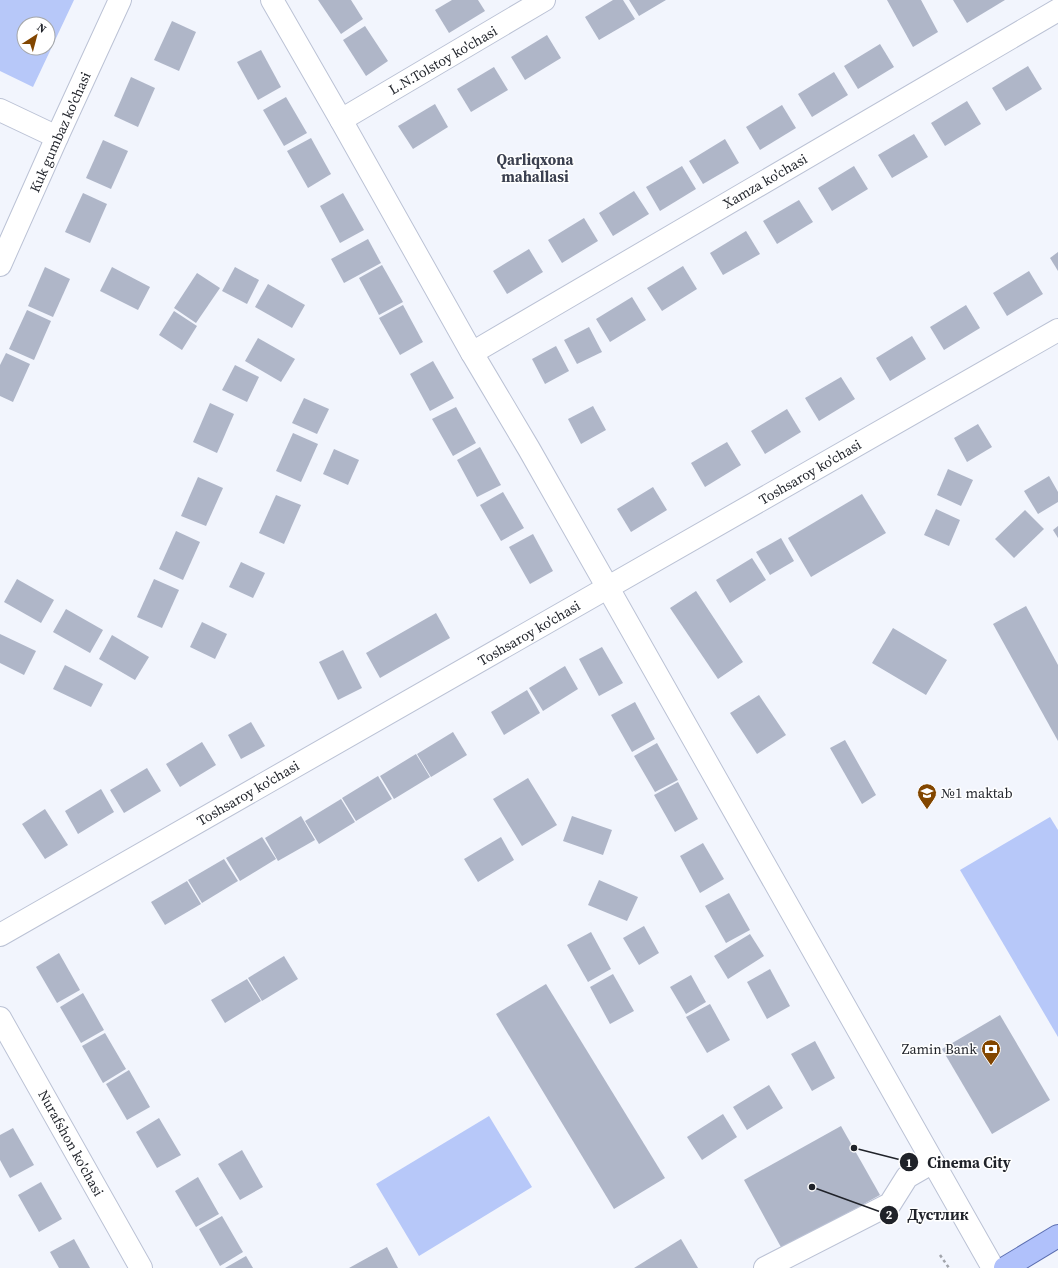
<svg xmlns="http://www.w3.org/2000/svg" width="1058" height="1268" viewBox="0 0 1058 1268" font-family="'Source Serif 4',serif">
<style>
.green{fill:#b7c8f9;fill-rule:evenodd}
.building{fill:#afb6c8}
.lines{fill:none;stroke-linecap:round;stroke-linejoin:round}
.minor-casing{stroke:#bbc2d5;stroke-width:24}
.major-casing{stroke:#5b6eb0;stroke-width:24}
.path{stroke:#a1a4ab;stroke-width:2.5;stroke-dasharray:3 3;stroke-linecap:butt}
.minor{stroke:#fff;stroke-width:22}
.major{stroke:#b0c1fb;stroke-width:22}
.labels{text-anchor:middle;stroke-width:3;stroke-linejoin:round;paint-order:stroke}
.street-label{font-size:14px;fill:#1f2229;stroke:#fff}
.poi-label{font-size:14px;fill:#1f2229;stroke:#fff;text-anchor:start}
.neighbourhood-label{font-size:15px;font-weight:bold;fill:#3b4050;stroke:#fff}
.leader{fill:none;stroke:#1f2229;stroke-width:1.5}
.callout-dot{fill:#1f2229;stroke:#fff;stroke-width:1.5}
.mark-label{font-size:12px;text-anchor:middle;font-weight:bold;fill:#fff}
.callout-label{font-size:15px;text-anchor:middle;font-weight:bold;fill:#1f2229;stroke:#fff;stroke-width:3;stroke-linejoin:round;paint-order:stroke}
</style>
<rect width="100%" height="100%" fill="#f2f5fd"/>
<g class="green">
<path d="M0 0H74L33 87 0 71ZM24 24H48V48H24Z"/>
<path d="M1050 817 1058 830V1037L960 870Z"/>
<path d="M489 1116 532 1187 419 1256 376 1184Z"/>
</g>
<g class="building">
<path d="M318 0H351L363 19 341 34Z"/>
<path d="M452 0H478L485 11 449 33 435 10Z"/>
<path d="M613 0H623L635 19 599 40 585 17Z"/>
<path d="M629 0H666L639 16Z"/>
<path d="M887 0H921L938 32 913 47Z"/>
<path d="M953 0H1005L967 23Z"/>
<path d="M172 21 196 32 179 71 154 60Z"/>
<path d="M365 26 388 61 366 76 343 40Z"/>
<path d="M547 35 561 58 525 80 511 57Z"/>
<path d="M880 44 894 67 858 89 844 66Z"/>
<path d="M261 50 281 87 258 100 237 62Z"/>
<path d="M1028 66 1042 89 1006 111 992 88Z"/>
<path d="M494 67 508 90 471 112 457 89Z"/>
<path d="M834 72 848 95 812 117 798 94Z"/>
<path d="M131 77 155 88 138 127 114 116Z"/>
<path d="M286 97 307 133 284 146 263 110Z"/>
<path d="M967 101 981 124 945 146 931 123Z"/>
<path d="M435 104 448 127 413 149 398 126Z"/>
<path d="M782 105 796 128 760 150 746 127Z"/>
<path d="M914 134 928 157 892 178 878 155Z"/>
<path d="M311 138 331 174 308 188 287 151Z"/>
<path d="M725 139 739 163 703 184 689 161Z"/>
<path d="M103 140 128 151 111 189 86 178Z"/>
<path d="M682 166 696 189 660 211 646 187Z"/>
<path d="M854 166 868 189 832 211 818 188Z"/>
<path d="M634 191 649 214 613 236 599 213Z"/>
<path d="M83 193 107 204 90 243 65 232Z"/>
<path d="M343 193 364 230 340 243 320 206Z"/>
<path d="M799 200 813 222 777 244 763 221Z"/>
<path d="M584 218 598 241 562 263 548 240Z"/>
<path d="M746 231 760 254 723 275 710 253Z"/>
<path d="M368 239 381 263 344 283 331 259Z"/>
<path d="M529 249 543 272 507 294 493 271Z"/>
<path d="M1058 252V271L1050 258Z"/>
<path d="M382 265 403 302 379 315 359 278Z"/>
<path d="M683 266 697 289 662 311 647 288Z"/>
<path d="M45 267 70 279 53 317 28 306Z"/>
<path d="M112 267 150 287 138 310 100 291Z"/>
<path d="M235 267 259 280 247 304 222 291Z"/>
<path d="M1029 271 1043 294 1007 316 993 293Z"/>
<path d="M197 273 220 288 196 323 174 308Z"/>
<path d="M268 284 305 305 292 328 255 307Z"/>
<path d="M632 297 646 320 610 342 596 319Z"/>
<path d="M403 305 423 342 400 355 379 318Z"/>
<path d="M966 305 980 328 944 350 930 327Z"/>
<path d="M27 310 51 321 34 360 9 349Z"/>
<path d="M174 311 197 326 182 350 159 335Z"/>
<path d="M589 327 602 352 577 364 564 340Z"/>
<path d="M912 336 926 359 890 381 876 358Z"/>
<path d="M258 338 295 359 281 382 245 361Z"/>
<path d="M556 346 569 371 545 384 532 359Z"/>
<path d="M6 353 30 364 13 402 0 396V365Z"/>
<path d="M433 361 454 398 430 411 410 374Z"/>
<path d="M235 365 259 377 247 402 222 390Z"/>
<path d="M841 377 855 399 819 421 805 398Z"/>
<path d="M304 398 329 409 317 434 292 423Z"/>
<path d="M210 403 234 414 217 453 193 442Z"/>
<path d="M593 406 606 430 581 444 568 419Z"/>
<path d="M456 407 476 443 453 456 432 419Z"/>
<path d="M787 409 801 432 765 454 751 431Z"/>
<path d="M978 424 992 447 967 462 954 438Z"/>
<path d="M293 433 318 444 301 482 276 471Z"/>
<path d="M727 442 741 465 705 487 691 463Z"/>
<path d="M480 447 501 485 477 497 457 460Z"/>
<path d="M334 449 359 460 348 485 323 474Z"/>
<path d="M948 469 973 480 961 506 937 495Z"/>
<path d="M1049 476 1058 492V502L1038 514 1024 491Z"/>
<path d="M198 477 223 488 206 526 181 516Z"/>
<path d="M653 487 667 510 631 532 617 509Z"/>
<path d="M503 492 524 528 501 541 480 505Z"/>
<path d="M862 494 886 533 811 577 788 538Z"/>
<path d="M276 495 301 505 284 544 259 533Z"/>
<path d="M936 509 960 520 949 546 924 535Z"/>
<path d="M1025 510 1044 529 1014 558 995 539Z"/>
<path d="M1058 526V538L1053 530Z"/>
<path d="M176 531 200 542 183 580 159 569Z"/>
<path d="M533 534 553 571 530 584 509 547Z"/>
<path d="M781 538 794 561 770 575 756 552Z"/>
<path d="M752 558 766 580 730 603 716 580Z"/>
<path d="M241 562 265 573 253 598 229 587Z"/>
<path d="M17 579 54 600 41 623 4 602Z"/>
<path d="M154 579 179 590 162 628 137 617Z"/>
<path d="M696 591 743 662 718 679 670 608Z"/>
<path d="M1026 606 1058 665V741L993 624Z"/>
<path d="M66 609 103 630 90 653 53 632Z"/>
<path d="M436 613 450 638 380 678 366 653Z"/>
<path d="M202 622 227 634 215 659 190 647Z"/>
<path d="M893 628 947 660 926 695 872 663Z"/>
<path d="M0 634 36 651 24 675 0 663Z"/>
<path d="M112 635 149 657 135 680 99 659Z"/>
<path d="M602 647 623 683 599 696 579 659Z"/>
<path d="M343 650 362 688 338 700 319 662Z"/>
<path d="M65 665 103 684 91 707 53 689Z"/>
<path d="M565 666 578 689 543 711 529 688Z"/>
<path d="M527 690 540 713 504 735 491 712Z"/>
<path d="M759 695 786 735 757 754 730 713Z"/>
<path d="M635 702 655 739 632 752 611 715Z"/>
<path d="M251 722 265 746 241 759 228 735Z"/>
<path d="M453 732 467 755 431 777 417 754Z"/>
<path d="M845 740 876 795 862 804 830 748Z"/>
<path d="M202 742 216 765 180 787 166 764Z"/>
<path d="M657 743 678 780 655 792 634 756Z"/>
<path d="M416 754 430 777 394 799 380 776Z"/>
<path d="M147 768 161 791 124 813 110 790Z"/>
<path d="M378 776 392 799 356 821 342 798Z"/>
<path d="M528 778 557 825 522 846 493 799Z"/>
<path d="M678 782 698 819 675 832 654 795Z"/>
<path d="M101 789 114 812 78 834 65 811Z"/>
<path d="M341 799 355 822 319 844 305 821Z"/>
<path d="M45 809 68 845 45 859 22 824Z"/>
<path d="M301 816 315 840 278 861 265 838Z"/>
<path d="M572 816 612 830 603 855 563 841Z"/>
<path d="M262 837 276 859 240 881 226 858Z"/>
<path d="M501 837 514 860 478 882 464 859Z"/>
<path d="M703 843 724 879 700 893 680 856Z"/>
<path d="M224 859 238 881 202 903 188 880Z"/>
<path d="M599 880 638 897 627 921 588 905Z"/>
<path d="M187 881 201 904 165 925 151 902Z"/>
<path d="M729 893 750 930 726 943 705 906Z"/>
<path d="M644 926 659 953 639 965 623 938Z"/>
<path d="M591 932 611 969 588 982 567 945Z"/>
<path d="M750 934 764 956 728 979 714 956Z"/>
<path d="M59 953 80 990 57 1003 36 967Z"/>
<path d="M284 956 298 979 262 1001 248 978Z"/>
<path d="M770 969 790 1006 767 1019 747 982Z"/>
<path d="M613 974 634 1011 610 1024 590 987Z"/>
<path d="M691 975 706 1002 686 1014 670 987Z"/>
<path d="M247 979 261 1001 225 1023 211 1000Z"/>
<path d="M546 984 665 1178 614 1209 496 1014Z"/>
<path d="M83 993 104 1030 81 1043 60 1007Z"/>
<path d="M710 1004 730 1040 707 1053 686 1017Z"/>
<path d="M1000 1015 1050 1100 992 1134 942 1049Z"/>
<path d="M105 1033 126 1069 103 1083 82 1046Z"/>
<path d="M815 1041 835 1078 812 1091 791 1054Z"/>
<path d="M129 1070 150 1107 127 1120 106 1084Z"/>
<path d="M769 1085 783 1108 747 1130 733 1107Z"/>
<path d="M723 1114 737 1137 702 1160 687 1137Z"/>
<path d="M159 1118 181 1155 157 1168 136 1132Z"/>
<path d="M841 1126 880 1195 782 1249 744 1180Z"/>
<path d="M13 1128 34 1165 10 1178 0 1160V1135Z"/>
<path d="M242 1150 263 1187 240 1200 218 1164Z"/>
<path d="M198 1177 219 1214 196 1227 175 1191Z"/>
<path d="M41 1182 62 1219 39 1232 18 1195Z"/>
<path d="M222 1216 243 1252 220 1266 199 1229Z"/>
<path d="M74 1239 90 1268H59L50 1252Z"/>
<path d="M681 1239 698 1268H634Z"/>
<path d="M387 1247 398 1268H349Z"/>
<path d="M246 1256 253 1268H225Z"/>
</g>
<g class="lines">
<g class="minor-casing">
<g id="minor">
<path d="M272 0 341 120 472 353 529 449 608 588 993 1268"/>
<path d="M0 110 57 137"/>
<path d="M341 120 544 0"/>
<path d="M0 265 57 137 120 0"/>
<path d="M472 353 1058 10"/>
<path d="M0 935 1058 330"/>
<path d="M0 1018 141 1268"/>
<path d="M765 1268 890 1204 907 1177 933 1162"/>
</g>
</g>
<g class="major-casing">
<path id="major" d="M1005 1268 1058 1236"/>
</g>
<path class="path" d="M940 1255 949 1268"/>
<use href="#minor" class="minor"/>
<use href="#major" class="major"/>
</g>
<defs>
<g id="school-pin" transform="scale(1)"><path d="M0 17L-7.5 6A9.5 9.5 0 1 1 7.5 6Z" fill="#824600" stroke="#fff"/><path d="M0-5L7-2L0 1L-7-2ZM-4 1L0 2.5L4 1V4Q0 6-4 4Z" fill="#fff"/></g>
<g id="bank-pin" transform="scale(1)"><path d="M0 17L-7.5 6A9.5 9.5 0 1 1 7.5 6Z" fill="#824600" stroke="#fff"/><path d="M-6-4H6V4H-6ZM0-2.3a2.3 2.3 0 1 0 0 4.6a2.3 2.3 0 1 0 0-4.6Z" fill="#fff"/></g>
</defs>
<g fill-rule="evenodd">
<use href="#school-pin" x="927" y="793"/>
<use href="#bank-pin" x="991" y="1049"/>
</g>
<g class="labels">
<g class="street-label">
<text transform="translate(443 60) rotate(-30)" y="5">L.N.Tolstoy ko'chasi</text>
<text transform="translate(60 132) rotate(-66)" y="5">Kuk gumbaz ko'chasi</text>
<text transform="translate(765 181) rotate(-30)" y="5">Xamza ko'chasi</text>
<text transform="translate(810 472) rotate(-30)" y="5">Toshsaroy ko'chasi</text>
<text transform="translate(529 633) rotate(-30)" y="5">Toshsaroy ko'chasi</text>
<text transform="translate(248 793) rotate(-30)" y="5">Toshsaroy ko'chasi</text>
<text transform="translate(71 1143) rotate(61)" y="5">Nurafshon ko'chasi</text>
</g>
<g class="poi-label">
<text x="941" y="798">№1 maktab</text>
<text x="977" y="1054" text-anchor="end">Zamin Bank</text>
</g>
<g class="neighbourhood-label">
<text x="535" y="165">Qarliqxona<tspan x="535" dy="17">mahallasi</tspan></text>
</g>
</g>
<path class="leader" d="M854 1148L909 1162M812 1187L889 1215"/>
<g class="callout-dot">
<circle cx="854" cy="1148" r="4"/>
<circle cx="812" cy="1187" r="4"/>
<circle cx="909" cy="1162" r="10"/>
<circle cx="889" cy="1215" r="10"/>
</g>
<g class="mark-label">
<text x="909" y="1167">1</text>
<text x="889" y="1219">2</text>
</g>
<g class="callout-label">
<text x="969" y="1168">Cinema City</text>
<text x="938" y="1220">Дустлик</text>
</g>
<g transform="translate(36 36) rotate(36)"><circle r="19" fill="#ffffff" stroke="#a5a7a9"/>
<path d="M0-3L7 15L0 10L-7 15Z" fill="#824600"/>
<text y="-6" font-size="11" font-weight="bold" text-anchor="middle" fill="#1f2229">N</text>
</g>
</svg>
